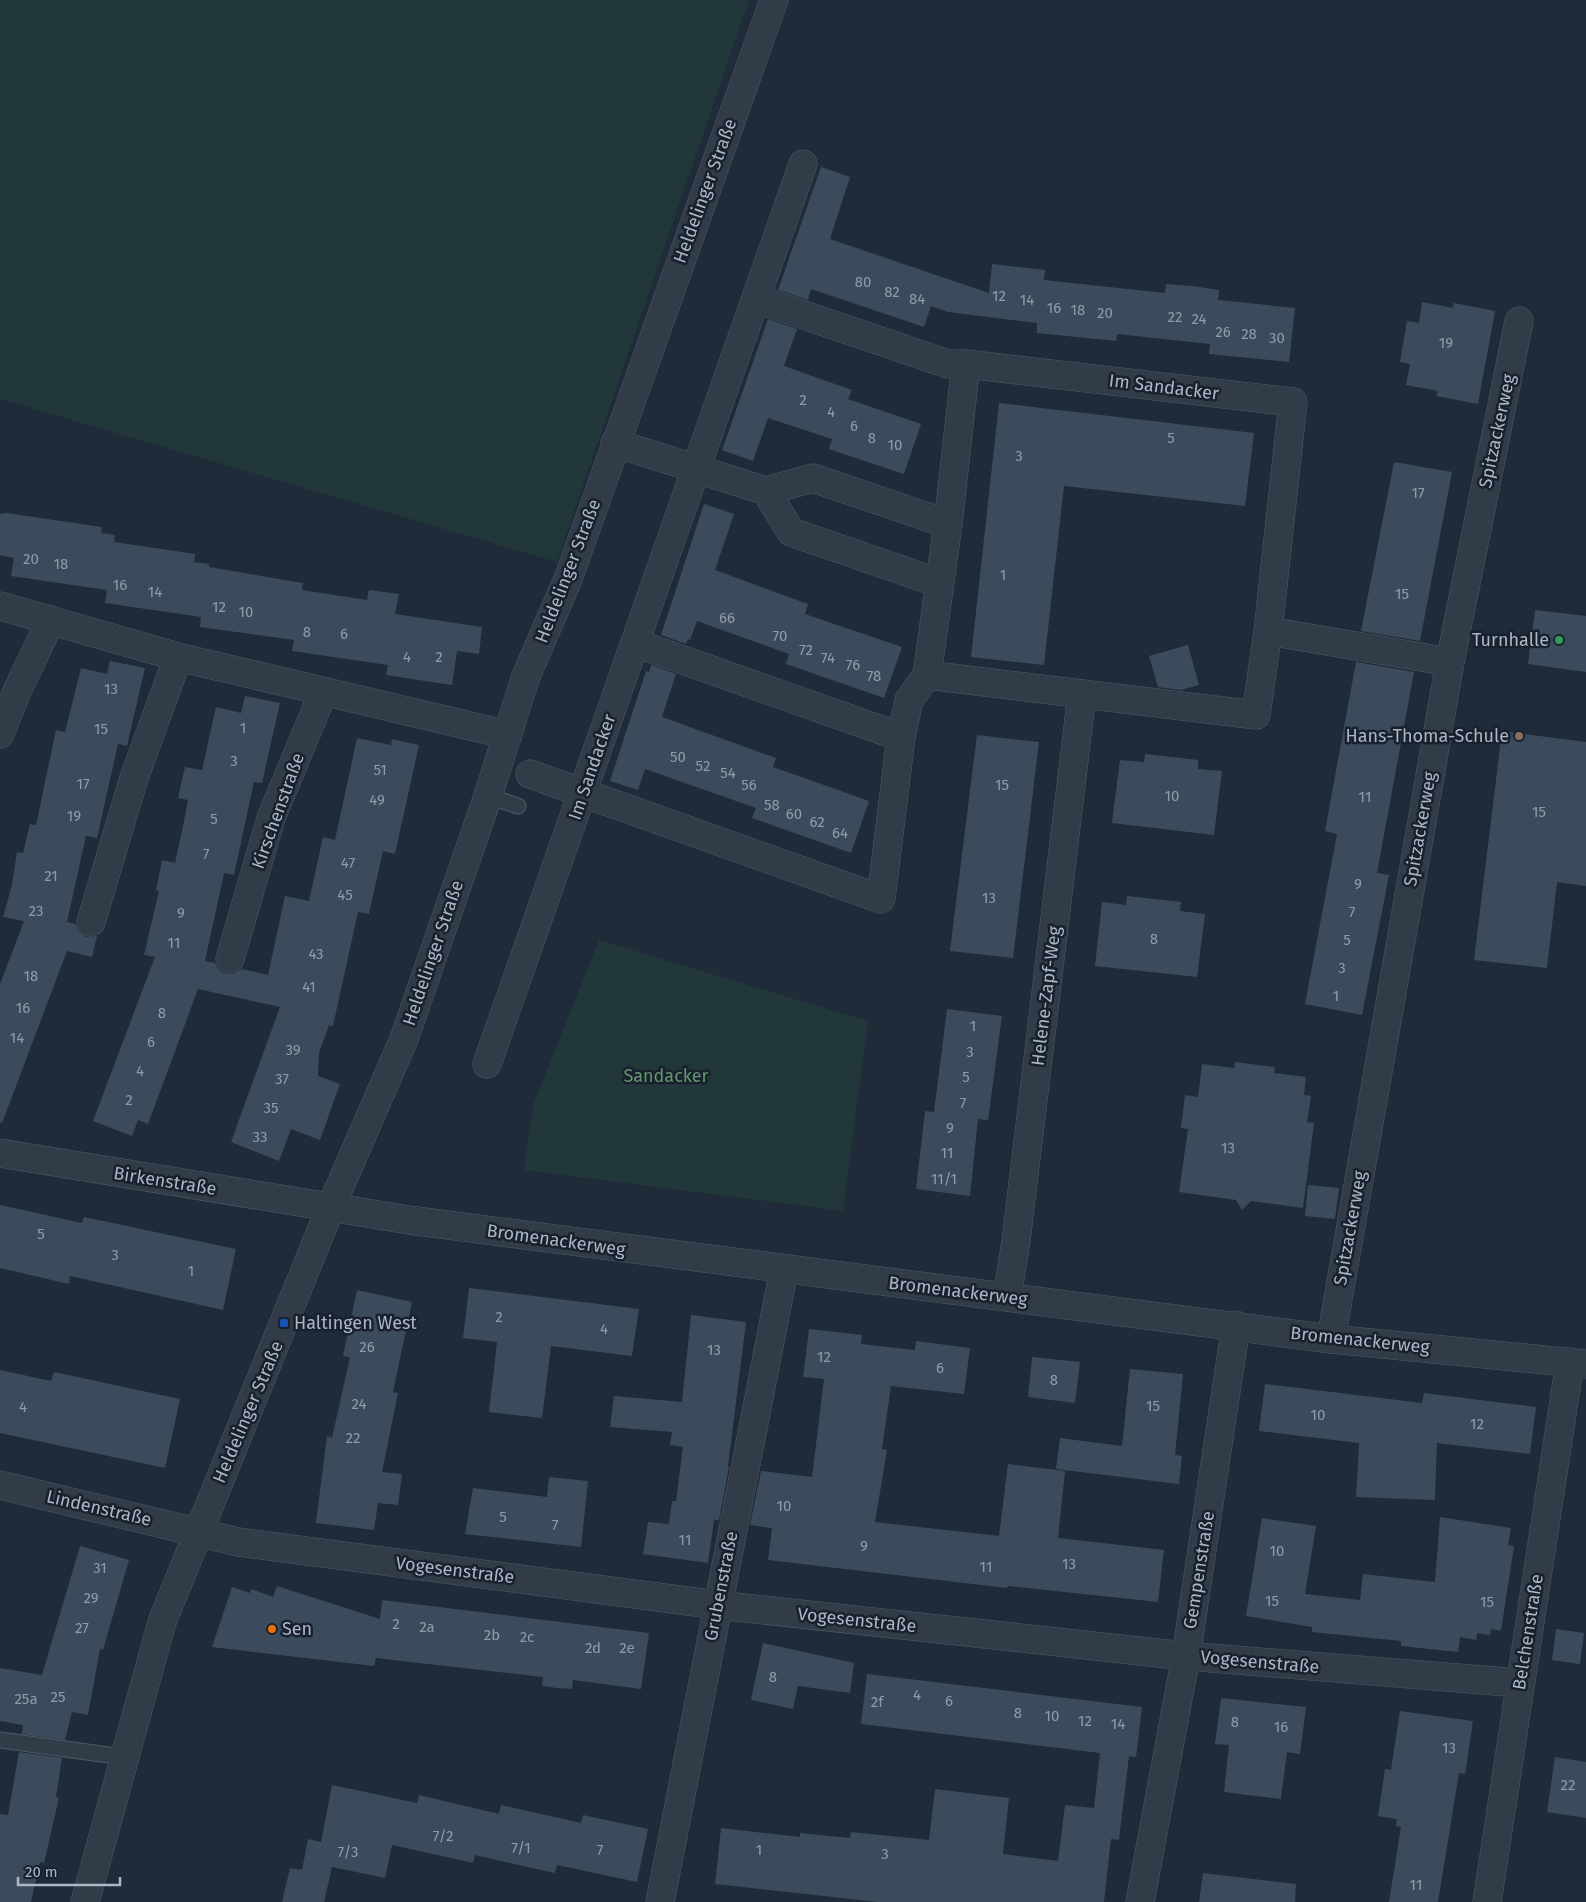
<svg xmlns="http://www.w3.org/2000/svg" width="1586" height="1902" viewBox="0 0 1586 1902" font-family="'Fira Sans',sans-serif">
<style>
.green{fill:#213739}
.building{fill:#3c4b5b}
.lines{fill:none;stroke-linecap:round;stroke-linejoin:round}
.service-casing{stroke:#505a67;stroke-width:17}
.minor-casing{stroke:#505a67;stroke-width:29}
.tertiary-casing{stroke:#505a67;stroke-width:29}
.service{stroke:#323c49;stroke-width:15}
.minor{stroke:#323c49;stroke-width:28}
.tertiary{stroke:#323c49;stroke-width:28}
.leisure-dot{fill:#2e9e5b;stroke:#18212d;stroke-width:2}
.education-dot{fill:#8d6e63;stroke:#18212d;stroke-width:2}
.transit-dot{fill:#1a4fb4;stroke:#18212d;stroke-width:2}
.food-dot{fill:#e8710a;stroke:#18212d;stroke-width:2}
.labels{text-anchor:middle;stroke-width:5;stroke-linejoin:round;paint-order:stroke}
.number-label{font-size:15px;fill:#909cab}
.street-label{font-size:18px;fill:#acb7c6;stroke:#18212d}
.poi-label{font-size:18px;fill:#acb7c6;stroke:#18212d;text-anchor:end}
.park-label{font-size:18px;fill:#63976d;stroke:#18212d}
</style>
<rect width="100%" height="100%" fill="#1f2b38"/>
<g class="green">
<path d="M0 0H749L557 562 0 399Z"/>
<path d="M599 940 868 1021 843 1211 524 1170 533 1105Z"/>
</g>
<g class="building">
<path d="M821 167 850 177 830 239 989 293 992 264 1045 270 1044 280 1165 293 1166 284 1192 286 1219 290 1218 300 1295 308 1289 362 1209 354 1210 344 1117 334 1116 341 1037 333V323L948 312 931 306 924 327 811 289 808 300 778 290Z"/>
<path d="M1422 302 1453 308 1454 303 1495 311 1478 404 1436 396 1438 391 1406 385 1410 364 1400 362 1407 321 1419 323Z"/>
<path d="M768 319 797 329 784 366 852 390 848 399 921 424 904 474 829 449 832 439 768 418 753 461 722 450Z"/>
<path d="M999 403 1254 433 1245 506 1064 486 1044 665 971 657Z"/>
<path d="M1394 462 1452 472 1420 641 1361 631Z"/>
<path d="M704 504 734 514 715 570 808 604 805 614 902 647 884 698 786 664 789 654 697 621 690 640 688 639 686 644 661 635Z"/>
<path d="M6 513 102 527 101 533 115 535 114 542 195 554 194 562 209 564V567L303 583 302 590 367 600 369 590 399 594 395 614 482 627 479 654 457 651 452 685 386 675 388 665 292 651 294 640 200 627 201 617 105 603 107 590 11 576 14 558 0 555V514Z"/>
<path d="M1535 610 1586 616V672L1528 664Z"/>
<path d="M1188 645 1199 685 1181 690 1158 687 1149 656Z"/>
<path d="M110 661 145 668 127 746 118 744 97 838 86 836 67 922 76 924 79 932 86 937 97 936 92 957 67 951 2 1123 0 1122V984L24 921 3 917 12 885 17 852 23 853 30 824 36 825 56 730 65 732 81 668 107 674Z"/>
<path d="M1356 662 1414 672 1377 873 1389 875 1362 1015 1305 1004 1337 834 1325 831Z"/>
<path d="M651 665 676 674 662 717 776 758 773 767 869 801 851 853 752 818 756 808 645 769 638 790 610 781 646 671 649 672Z"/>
<path d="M245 696 280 703 262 783 254 782 234 875 224 873 205 961 215 963 218 969 225 974H234L242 969 268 975 285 896 309 901 323 837 335 840 357 738 391 745 392 739 419 745 395 854 383 851 369 914 358 912 333 1026 329 1025 319 1053 318 1076 340 1084 320 1140 291 1129 279 1161 231 1142 280 1007 198 989 148 1124 138 1120 132 1136 93 1121 155 957 144 955 159 891 156 890 162 860 175 863 182 831 188 800 178 798 185 767 202 770 216 707 241 713Z"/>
<path d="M1502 731 1586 742V886L1557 882 1547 968 1474 960Z"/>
<path d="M977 735 1039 742 1013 958 950 951Z"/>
<path d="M1145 754 1198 760V769L1222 771 1214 835 1112 823 1120 760 1144 762Z"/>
<path d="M1127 896 1181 902 1180 911 1205 914 1197 977 1095 966 1102 902 1126 905Z"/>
<path d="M947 1009 1002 1016 988 1120 978 1119 970 1196 916 1189 925 1111 934 1112Z"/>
<path d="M1235 1062 1275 1067 1274 1073 1306 1077 1304 1095 1311 1096 1307 1122 1314 1123 1303 1208 1251 1201 1242 1210 1236 1200 1179 1192 1188 1129 1181 1128 1185 1095 1198 1097 1202 1064 1234 1068Z"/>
<path d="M1308 1185 1339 1188 1335 1219 1305 1216Z"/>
<path d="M0 1205 82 1223 84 1217 236 1249 223 1310 70 1276 69 1284 0 1268Z"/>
<path d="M469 1288 639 1309 632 1356 551 1346 542 1418 489 1412 497 1342 463 1338Z"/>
<path d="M357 1290 412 1302 393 1392 398 1393 382 1472 402 1474 398 1505 378 1503 374 1530 316 1523 327 1436 332 1438 350 1357 343 1356Z"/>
<path d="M691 1315 746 1322 728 1466 729 1467 719 1520H714L708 1563 643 1554 648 1522 669 1524 672 1501H676L683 1447 670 1445 672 1432 610 1427 614 1396 682 1402Z"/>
<path d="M809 1329 862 1335 861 1344 915 1350 916 1341 970 1348 964 1394 891 1386 882 1449 887 1450 875 1522 999 1536 1008 1464 1065 1471 1058 1538 1164 1550 1158 1602 1008 1586 1007 1588 768 1560 772 1528 750 1525 761 1471 812 1477 824 1379 803 1377Z"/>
<path d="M1032 1357 1080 1362 1075 1403 1028 1397Z"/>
<path d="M1130 1369 1183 1374 1175 1455 1182 1456 1179 1484 1056 1469 1060 1438 1122 1446Z"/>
<path d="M0 1370 51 1381 54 1372 180 1399 165 1468 0 1433Z"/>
<path d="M1265 1384 1422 1403 1424 1393 1536 1407 1530 1454 1437 1443 1435 1500 1356 1497 1359 1443 1259 1431Z"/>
<path d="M549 1477 588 1481 581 1547 465 1534 473 1488 547 1497Z"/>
<path d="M1440 1517 1511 1528 1508 1545 1514 1546 1501 1631 1491 1629 1490 1635 1477 1633 1476 1640 1460 1637 1458 1652 1401 1646V1641L1312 1632V1627L1246 1616 1262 1518 1316 1526 1305 1594 1360 1600 1363 1574 1435 1582Z"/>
<path d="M80 1546 129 1560 103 1650 100 1649 88 1715 72 1712 65 1740 22 1734 23 1725 0 1721V1668L42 1675Z"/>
<path d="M277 1586 380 1619 382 1600 649 1633 641 1689 573 1680 572 1689 557 1688 542 1686 543 1677 410 1662 376 1658 374 1666 212 1647 232 1587 250 1593 251 1589 273 1597Z"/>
<path d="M1556 1629 1584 1633 1580 1664 1552 1660Z"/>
<path d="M763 1643 854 1663 850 1693 798 1686 793 1709 751 1700Z"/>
<path d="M867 1674 1142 1707 1136 1757 1129 1756 1119 1840 1111 1839 1104 1902H878L715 1884 721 1828 800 1837V1833L850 1838 851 1832 929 1840 935 1789 1009 1798 1003 1854 1058 1861 1065 1805 1094 1808 1100 1753 861 1724Z"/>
<path d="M1221 1698 1306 1707 1300 1754 1287 1752 1281 1799 1224 1792 1229 1745 1215 1744Z"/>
<path d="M1400 1711 1473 1721 1465 1774 1459 1773 1438 1902H1389L1401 1827 1396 1826 1397 1819 1378 1816 1385 1769 1391 1770Z"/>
<path d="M19 1752 62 1758 56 1797 59 1798 44 1863 40 1862 31 1902H0V1814L8 1815Z"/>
<path d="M1555 1757 1586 1762V1818L1547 1812Z"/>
<path d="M332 1785 417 1803 419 1795 499 1814 501 1805 581 1823 583 1815 648 1829 637 1882 557 1865 555 1873 475 1855 473 1863 392 1845 385 1878 332 1867 324 1902H282L290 1868 302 1870 308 1839 321 1842Z"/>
<path d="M1203 1873 1296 1884 1295 1902H1199Z"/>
</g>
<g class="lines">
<g class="service-casing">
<g id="service">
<path d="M488 796 518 806"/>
<path d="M0 1740 123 1757"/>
</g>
</g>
<g class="minor-casing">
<g id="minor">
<path d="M757 299 948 364H966"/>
<path d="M615 443 766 491 813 478 948 524"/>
<path d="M766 491 791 532 939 583"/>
<path d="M0 606 178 657 508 735"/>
<path d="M1268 631 1256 715 927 675 948 524 966 364 1293 402 1268 631 1450 662"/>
<path d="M635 643 901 737"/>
<path d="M0 734 17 691 51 620"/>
<path d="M530 774 881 899 901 737 909 700 927 675"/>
<path d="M91 922 134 778 178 657"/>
<path d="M230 959 271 818 323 693"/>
<path d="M487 1064 803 164"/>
<path d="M0 1153 409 1220 1331 1339 1586 1364"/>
<path d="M1007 1297 1016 1241 1082 694"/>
<path d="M1331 1339 1450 662 1519 321"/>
<path d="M0 1485 238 1542 718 1605 1186 1656 1520 1683"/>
<path d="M660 1902 784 1270"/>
<path d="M1140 1902 1186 1656 1236 1325"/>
<path d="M1487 1902 1570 1362"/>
</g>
</g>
<g class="tertiary-casing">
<path id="tertiary" d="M85 1902 162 1622 330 1209 404 1039 488 796 526 676 568 579 774 0"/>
</g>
<use href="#service" class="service"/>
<use href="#minor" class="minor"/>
<use href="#tertiary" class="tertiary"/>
</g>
<circle class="leisure-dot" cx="1559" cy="640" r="5"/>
<circle class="education-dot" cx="1519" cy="736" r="5"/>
<rect class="transit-dot" x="279" y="1318" width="10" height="10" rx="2.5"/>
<circle class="food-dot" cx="272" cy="1629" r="5"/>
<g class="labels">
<g class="number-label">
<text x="863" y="287">80</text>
<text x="892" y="297">82</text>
<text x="999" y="301">12</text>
<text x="917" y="304">84</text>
<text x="1027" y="305">14</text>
<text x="1054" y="313">16</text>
<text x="1078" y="315">18</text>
<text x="1105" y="318">20</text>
<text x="1175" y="322">22</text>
<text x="1199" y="324">24</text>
<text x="1223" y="337">26</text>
<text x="1249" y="339">28</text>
<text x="1277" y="343">30</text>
<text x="1446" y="348">19</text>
<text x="803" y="405">2</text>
<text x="831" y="417">4</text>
<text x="854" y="431">6</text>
<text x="872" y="443">8</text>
<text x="1171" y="443">5</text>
<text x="895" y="450">10</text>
<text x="1019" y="461">3</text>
<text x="1418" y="498">17</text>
<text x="31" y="564">20</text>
<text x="61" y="569">18</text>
<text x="1003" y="580">1</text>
<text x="120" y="590">16</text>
<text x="155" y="597">14</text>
<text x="1402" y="599">15</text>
<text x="219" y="612">12</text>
<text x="246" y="617">10</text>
<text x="727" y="623">66</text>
<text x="307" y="637">8</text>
<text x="344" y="639">6</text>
<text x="780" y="641">70</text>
<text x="806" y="655">72</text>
<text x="407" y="662">4</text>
<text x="439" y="662">2</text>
<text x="828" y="663">74</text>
<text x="853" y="670">76</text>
<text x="874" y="681">78</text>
<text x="111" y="694">13</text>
<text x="243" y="733">1</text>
<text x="101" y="734">15</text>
<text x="678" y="762">50</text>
<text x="234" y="766">3</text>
<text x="703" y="771">52</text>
<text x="380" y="775">51</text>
<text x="728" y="778">54</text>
<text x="83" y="789">17</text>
<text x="749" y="790">56</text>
<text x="1002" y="790">15</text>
<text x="1172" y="801">10</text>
<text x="1365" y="802">11</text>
<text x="377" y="805">49</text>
<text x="772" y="810">58</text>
<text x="1539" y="817">15</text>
<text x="794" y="819">60</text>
<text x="74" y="821">19</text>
<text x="214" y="824">5</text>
<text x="817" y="827">62</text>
<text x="840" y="838">64</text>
<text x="206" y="859">7</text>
<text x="348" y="868">47</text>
<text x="51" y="881">21</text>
<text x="1358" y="889">9</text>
<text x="345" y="900">45</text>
<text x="989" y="903">13</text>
<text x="36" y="916">23</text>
<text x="1352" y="917">7</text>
<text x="181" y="918">9</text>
<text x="1154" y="944">8</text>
<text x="1347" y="945">5</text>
<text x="174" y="948">11</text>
<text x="316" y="959">43</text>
<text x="1342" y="973">3</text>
<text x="31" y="981">18</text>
<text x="309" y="992">41</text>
<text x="1336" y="1001">1</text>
<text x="23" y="1013">16</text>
<text x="162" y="1018">8</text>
<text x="973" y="1031">1</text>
<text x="17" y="1043">14</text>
<text x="151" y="1047">6</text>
<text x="293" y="1055">39</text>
<text x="970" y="1057">3</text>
<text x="140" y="1076">4</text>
<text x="966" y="1082">5</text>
<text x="282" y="1084">37</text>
<text x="129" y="1105">2</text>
<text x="963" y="1108">7</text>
<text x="271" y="1113">35</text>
<text x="950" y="1133">9</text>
<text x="260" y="1142">33</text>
<text x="1228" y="1153">13</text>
<text x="947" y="1158">11</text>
<text x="944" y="1184">11/1</text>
<text x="41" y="1239">5</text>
<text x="115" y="1260">3</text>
<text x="191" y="1276">1</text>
<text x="499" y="1322">2</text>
<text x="604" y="1334">4</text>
<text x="367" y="1352">26</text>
<text x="714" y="1355">13</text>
<text x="824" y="1362">12</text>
<text x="940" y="1373">6</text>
<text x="1054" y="1385">8</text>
<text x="359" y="1409">24</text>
<text x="1153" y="1411">15</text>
<text x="23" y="1412">4</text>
<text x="1318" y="1420">10</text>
<text x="1477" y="1429">12</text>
<text x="353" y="1443">22</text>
<text x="784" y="1511">10</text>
<text x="503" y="1522">5</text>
<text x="555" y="1530">7</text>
<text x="685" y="1545">11</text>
<text x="864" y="1551">9</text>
<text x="1277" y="1556">10</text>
<text x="1069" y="1569">13</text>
<text x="986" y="1572">11</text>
<text x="100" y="1573">31</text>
<text x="91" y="1603">29</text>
<text x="1272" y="1606">15</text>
<text x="1487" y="1607">15</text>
<text x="396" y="1629">2</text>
<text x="427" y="1632">2a</text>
<text x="82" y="1633">27</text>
<text x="492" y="1640">2b</text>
<text x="527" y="1642">2c</text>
<text x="593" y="1653">2d</text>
<text x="627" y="1653">2e</text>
<text x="773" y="1682">8</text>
<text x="917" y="1700">4</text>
<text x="58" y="1702">25</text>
<text x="26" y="1704">25a</text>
<text x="949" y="1706">6</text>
<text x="877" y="1707">2f</text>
<text x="1018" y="1718">8</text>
<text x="1052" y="1721">10</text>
<text x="1085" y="1726">12</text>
<text x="1235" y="1727">8</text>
<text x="1118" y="1729">14</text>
<text x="1281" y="1732">16</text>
<text x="1449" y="1753">13</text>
<text x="1568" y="1790">22</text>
<text x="443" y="1841">7/2</text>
<text x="521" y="1853">7/1</text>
<text x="600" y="1855">7</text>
<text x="759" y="1855">1</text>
<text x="348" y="1857">7/3</text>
<text x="885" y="1859">3</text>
<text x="1416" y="1890">11</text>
</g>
<g class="street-label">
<text transform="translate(705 191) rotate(-70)" y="6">Heldelinger Straße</text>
<text transform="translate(1164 387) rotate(7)" y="6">Im Sandacker</text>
<text transform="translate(1497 431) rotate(-78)" y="6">Spitzackerweg</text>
<text transform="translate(568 571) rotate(-69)" y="6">Heldelinger Straße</text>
<text transform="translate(592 767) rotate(-71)" y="6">Im Sandacker</text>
<text transform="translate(278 811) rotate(-70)" y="6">Kirschenstraße</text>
<text transform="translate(1420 829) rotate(-80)" y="6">Spitzackerweg</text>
<text transform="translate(433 953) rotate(-71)" y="6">Heldelinger Straße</text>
<text transform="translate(1046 996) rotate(-83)" y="6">Helene-Zapf-Weg</text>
<text transform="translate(165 1181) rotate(9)" y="6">Birkenstraße</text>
<text transform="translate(1350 1228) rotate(-80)" y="6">Spitzackerweg</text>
<text transform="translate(556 1240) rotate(8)" y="6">Bromenackerweg</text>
<text transform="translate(958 1291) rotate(7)" y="6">Bromenackerweg</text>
<text transform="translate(1360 1340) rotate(6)" y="6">Bromenackerweg</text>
<text transform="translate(248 1412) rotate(-67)" y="6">Heldelinger Straße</text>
<text transform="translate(99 1508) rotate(13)" y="6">Lindenstraße</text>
<text transform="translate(455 1570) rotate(7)" y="6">Vogesenstraße</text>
<text transform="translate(1199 1570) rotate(-81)" y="6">Gempenstraße</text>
<text transform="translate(721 1586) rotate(-79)" y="6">Grubenstraße</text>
<text transform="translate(857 1620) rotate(6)" y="6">Vogesenstraße</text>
<text transform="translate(1528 1632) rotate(-81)" y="6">Belchenstraße</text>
<text transform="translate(1260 1662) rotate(5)" y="6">Vogesenstraße</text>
</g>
<g class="poi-label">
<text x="1549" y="646">Turnhalle</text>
<text x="1509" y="742">Hans-Thoma-Schule</text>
<text x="294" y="1329" text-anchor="start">Haltingen West</text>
<text x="282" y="1635" text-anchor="start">Sen</text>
</g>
<g class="park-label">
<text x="666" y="1082">Sandacker</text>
</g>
</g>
<path d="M18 1877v8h102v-8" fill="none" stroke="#acb7c6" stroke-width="2.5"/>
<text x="25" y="1877" font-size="15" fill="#acb7c6" stroke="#18212d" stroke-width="4" paint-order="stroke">20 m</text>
</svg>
